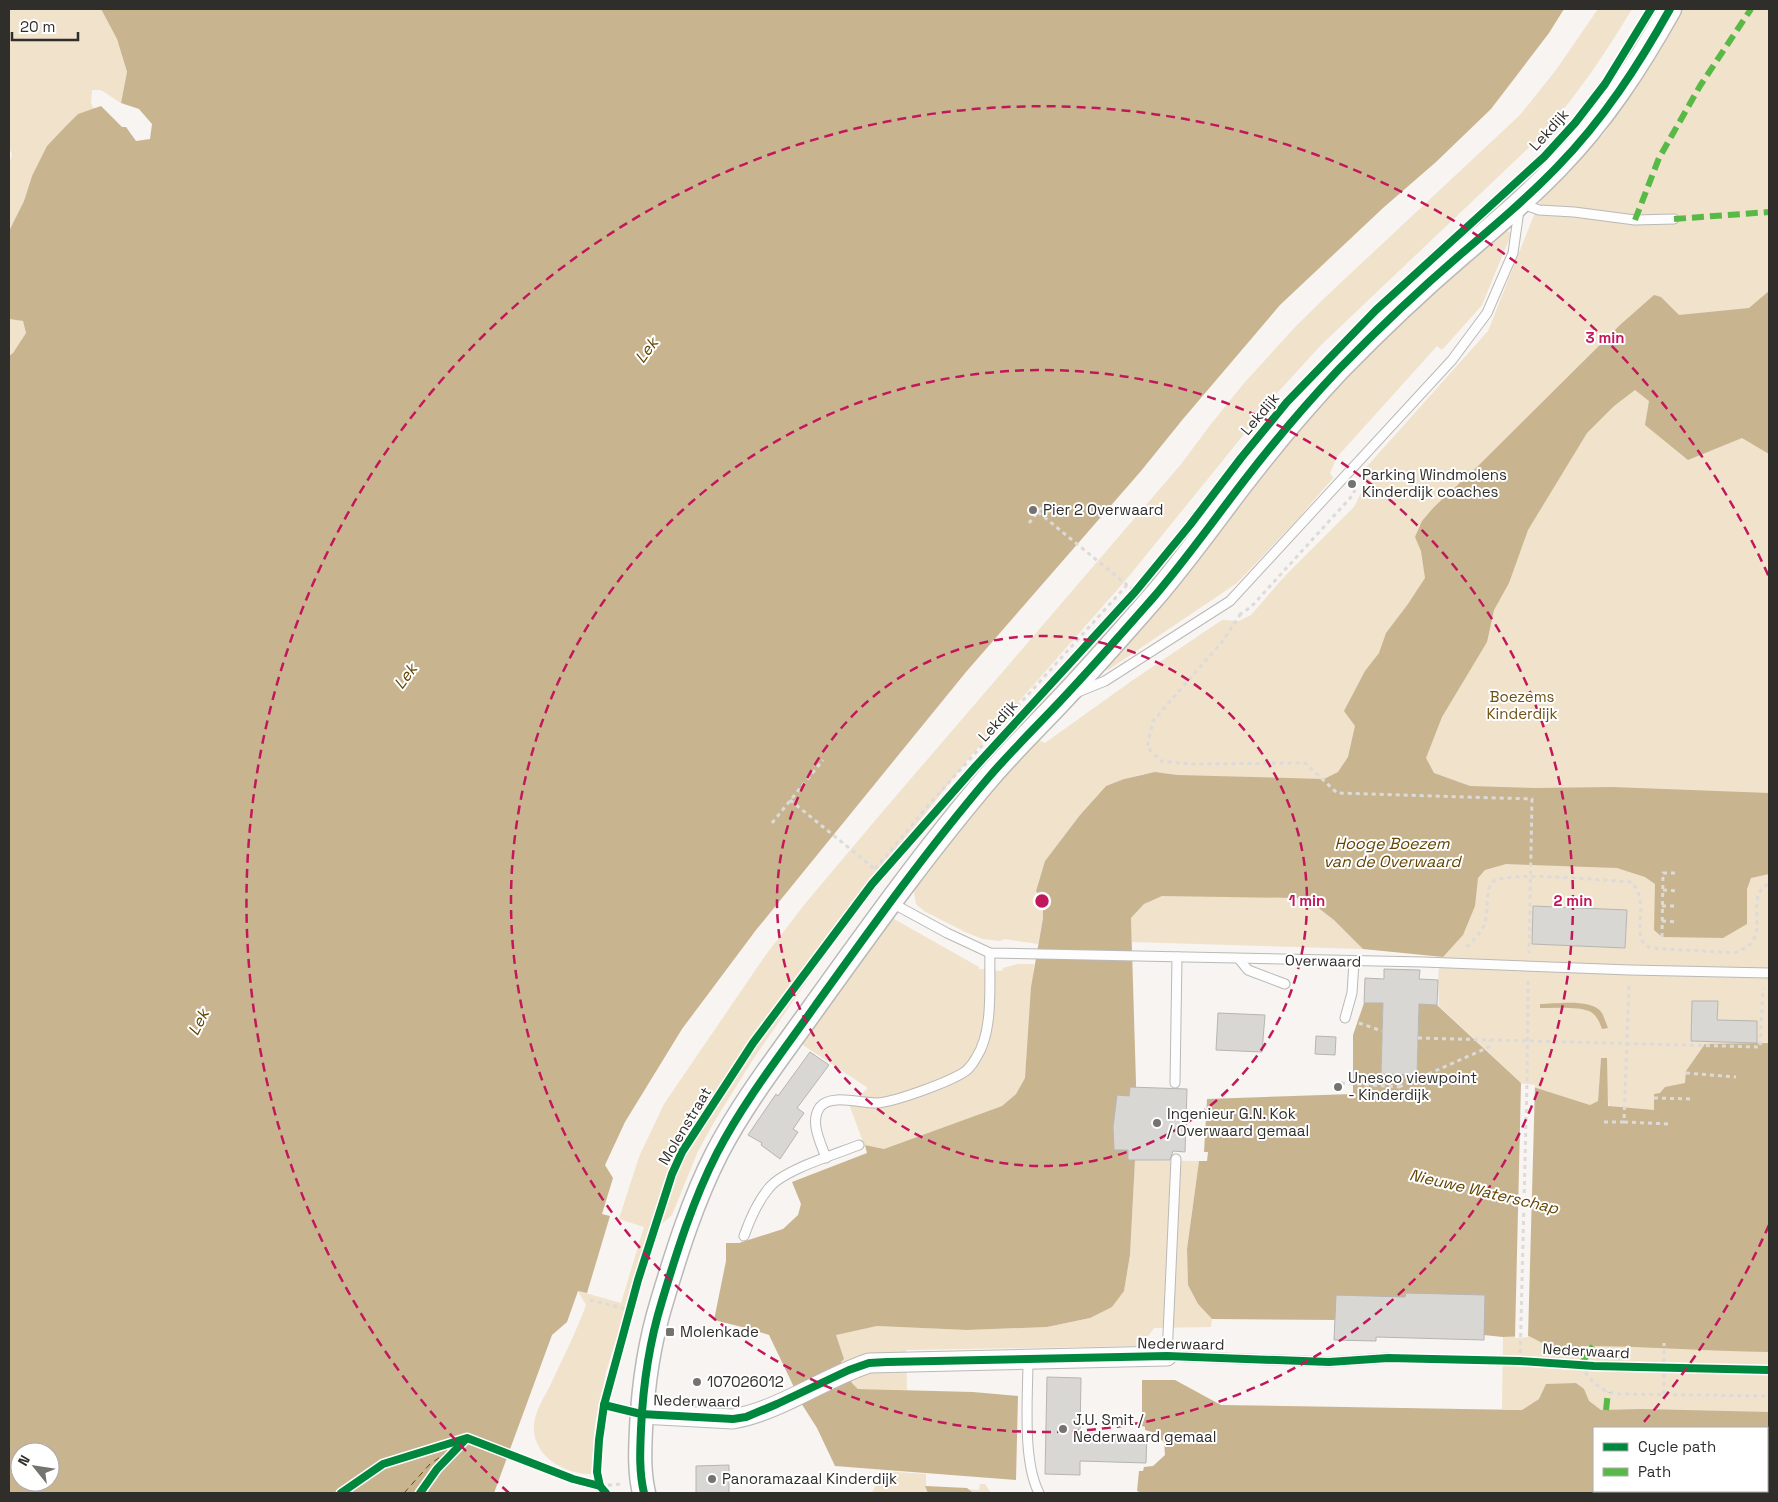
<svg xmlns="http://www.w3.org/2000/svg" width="1778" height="1502" viewBox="0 0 1778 1502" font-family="'Space Grotesk',sans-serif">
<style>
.green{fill:#f0e2cb;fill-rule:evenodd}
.water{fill:#c9b490;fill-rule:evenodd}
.pier{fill:#f7f4f1}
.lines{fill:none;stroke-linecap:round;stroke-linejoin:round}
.ferry{stroke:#624502;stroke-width:1;stroke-dasharray:6 5;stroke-linecap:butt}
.building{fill:#d9d7d4;stroke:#b7b5b3}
.service-casing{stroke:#bab9b6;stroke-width:11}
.minor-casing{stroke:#bab9b6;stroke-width:21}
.tertiary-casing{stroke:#bab9b6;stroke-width:25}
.path{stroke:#dcdbda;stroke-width:3;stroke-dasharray:4 4;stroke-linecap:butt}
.service{stroke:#fefdfd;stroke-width:9}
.minor{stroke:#fefdfd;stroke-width:19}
.tertiary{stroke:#fefdfd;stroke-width:22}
.quiet{stroke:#58b947;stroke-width:6;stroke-dasharray:12 6;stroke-linecap:butt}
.cycleway-casing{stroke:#fff;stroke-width:11}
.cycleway{stroke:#00873e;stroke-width:8}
.ring{fill:none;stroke:#c2185b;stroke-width:2.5;stroke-dasharray:9 6}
.poi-dot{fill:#757370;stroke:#fff;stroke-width:2}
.labels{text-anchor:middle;stroke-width:4;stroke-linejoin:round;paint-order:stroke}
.street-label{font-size:15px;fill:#2f2e2b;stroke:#fff}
.poi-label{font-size:15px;fill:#2f2e2b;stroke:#fff;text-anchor:start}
.park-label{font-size:15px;fill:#6e5114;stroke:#fff}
.water-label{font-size:16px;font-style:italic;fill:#624502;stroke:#fff}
.centre{fill:#c2185b;stroke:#fff;stroke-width:2.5}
.ring-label{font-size:15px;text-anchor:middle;font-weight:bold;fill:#c2185b;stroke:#fff;stroke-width:4;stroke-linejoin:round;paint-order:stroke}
</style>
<rect width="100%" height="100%" fill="#f7f4f1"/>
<g class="green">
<path d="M9 9H101L117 39 127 73 121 103 101 90H92L91 103 94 109 78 114 32 176 24 201 9 231V165L12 154 9 148Z"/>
<path d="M1598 9H1632C1605 54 1576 97 1540 137L1321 345 1279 391 1125 581 970 757 876 876 839 934 752 1061 717 1117 698 1151 672 1215 649 1235 606 1372 595 1424 591 1474C564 1474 532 1456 534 1425 535 1412 544 1397 550 1386 562 1359 576 1333 586 1305L578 1291 621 1303 644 1227 619 1219 639 1157 664 1104 765 956 804 905 884 810 1182 463 1211 424 1245 382 1297 325 1334 289 1520 115 1556 70Z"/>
<path d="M1680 9H1769V1493H1578L1539 1399 1523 1410 1502 1409 1503 1337 1529 1335 1546 1345 1580 1353 1609 1106 1601 1058 1598 1101 1590 1105 1521 1083 1439 1006C1439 991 1435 966 1445 954L1363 949 1132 942 1131 918 1144 904 1160 896 1144 774 1124 779 1106 786 1080 815 1045 861 1036 891 1043 902V918L1038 944 1005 939 1000 941 983 939 965 932 924 911 916 904 914 892 917 882 994 783 1037 739 1045 743 1133 680 1222 620 1239 621 1251 615 1284 577 1354 507 1368 479 1362 472 1488 331 1534 215 1545 192 1569 173 1587 150 1604 134ZM1594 1428H1767V1491H1594Z"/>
<path d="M1506 231 1510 232V237L1482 305 1442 350 1437 346 1337 457 1330 473 1333 478 1295 522 1237 583 1108 670H1103L1166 599 1208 547 1277 457 1324 400 1421 304Z"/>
<path d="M9 319 23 321 26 333 13 353 9 356Z"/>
<path d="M885 919H894L979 967V969L1002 971 1003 968 1018 964H1034L1025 1078 1016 1094 1002 1106 884 1149 865 1145 867 1153 849 1104 868 1088 800 1043Z"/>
<path d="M1135 1160 1199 1161 1187 1249 1188 1285 1198 1304 1212 1319 1211 1327 1154 1328 1141 1346 906 1350 907 1390 858 1389C842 1374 840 1355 836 1334L877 1326 967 1330 1047 1327 1090 1318 1124 1291 1130 1255Z"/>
<path d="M882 1471 926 1474V1486L979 1490 980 1484H985L991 1493H872Z"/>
</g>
<g class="water">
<path d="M101 9H1564L1549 33 1491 109 1436 162 1383 208 1280 305 1183 419 1141 471 966 672 756 930 682 1029 625 1122 605 1165 613 1178 602 1214 610 1216 587 1293 578 1291 567 1322 552 1335 494 1493H9V356L13 353 26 333 23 321 9 319V231L24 201 32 176 47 146 66 126 78 114 101 106 122 127H126L136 141 150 139 152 124 139 109 121 103 127 72 117 39ZM20 1452H50V1482H20Z"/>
<path d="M1769 291V454L1742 438 1688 460 1645 425 1649 401 1635 390 1614 406 1587 433 1528 530 1509 583 1494 610 1487 642 1442 717 1426 758 1434 773 1470 786 1536 788 1612 787 1769 793V874L1751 878 1747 889V924L1723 938 1662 937 1654 930 1655 884 1645 877 1617 868 1506 864 1485 870 1478 878 1475 906 1463 935 1443 957 1363 949 1334 920 1312 903 1297 898 1162 896 1144 904 1131 918 1136 1083 1135 1160 1130 1255 1124 1291 1112 1307 1090 1318 1047 1327 967 1330 877 1326 836 1335 844 1359 841 1362 852 1383 858 1389 973 1392 1018 1396 1016 1480 835 1466 817 1428 803 1406 769 1335 750 1329 714 1320 726 1261V1243H739L783 1229 798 1215 801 1204 792 1182 867 1153 865 1145 884 1149 1002 1106 1016 1094 1025 1078 1031 987 1043 918V902L1036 891 1045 861 1080 815 1106 786 1124 779 1155 772 1177 775 1324 779 1338 772 1348 757 1355 726 1344 711 1365 671 1379 653 1386 633 1408 604 1425 578 1421 551 1415 537 1422 521 1434 507 1478 466 1621 324 1654 295 1661 297 1679 315 1749 308Z"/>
<path d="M1364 1003H1383L1381 1074 1417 1075 1419 1004 1437 1005 1521 1083 1590 1105 1598 1101 1601 1058H1607L1608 1106 1654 1110V1094L1660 1093 1665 1087 1685 1083 1686 1071 1705 1044 1769 1043V1352C1706 1351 1644 1346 1581 1346L1580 1353 1548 1352 1546 1345 1529 1336 1503 1337 1338 1320 1212 1319 1198 1304 1188 1285 1187 1249 1199 1161H1207L1208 1152H1204L1207 1099 1353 1094V1035Z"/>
<path d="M1540 1004C1556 1004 1592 998 1602 1013 1604 1017 1606 1023 1608 1028L1602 1029C1600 1023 1597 1016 1591 1012 1581 1006 1552 1008 1540 1008Z"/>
<path d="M1142 1380H1175L1221 1405 1522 1410 1539 1399 1546 1384 1576 1383 1584 1389 1589 1401 1601 1410 1642 1409 1769 1412V1493H1142L1137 1491 1139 1471H1143L1144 1467 1153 1466 1165 1455 1164 1442 1152 1432 1145 1430V1427L1142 1426ZM1594 1428H1767V1491H1594Z"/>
<path d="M925 1486 967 1488 973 1493H928Z"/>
</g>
<path class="pier" d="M1521 1083 1535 1085 1528 1337 1515 1338Z"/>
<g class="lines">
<g class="ferry">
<path d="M341 1493 383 1464 467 1438"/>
<path d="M404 1493 430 1464 465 1440"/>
<path d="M420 1493 437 1469 465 1441"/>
</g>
</g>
<g class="building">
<path d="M1533 906 1627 910 1625 948 1532 944Z"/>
<path d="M1384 969 1420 970 1419 979 1438 980 1437 1005 1419 1004 1417 1075 1381 1074 1383 1003H1364L1365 978 1384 979Z"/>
<path d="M1692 1001H1718L1717 1020 1757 1021V1043L1691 1041Z"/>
<path d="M1218 1013 1265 1015 1262 1052 1216 1050Z"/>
<path d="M1316 1036 1336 1037 1335 1055 1315 1054Z"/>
<path d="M810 1052 829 1065 797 1108 804 1113 793 1129 798 1132 780 1159 761 1145 762 1143 748 1135 776 1094 778 1096Z"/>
<path d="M1130 1087 1187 1089 1185 1152 1173 1151 1170 1160H1128V1150H1114L1113 1127 1117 1095 1129 1096Z"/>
<path d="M1406 1293 1485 1295 1484 1340 1376 1337V1341L1334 1340 1336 1295 1405 1297Z"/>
<path d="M1047 1377 1081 1378 1080 1433 1147 1434 1146 1463 1080 1461V1475L1045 1474Z"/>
<path d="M729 1465V1493H696V1466Z"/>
</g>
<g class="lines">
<g class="service-casing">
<g id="service">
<path d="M1078 692 1105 681 1230 601 1452 360 1487 313 1513 253 1520 203 1539 210 1574 212 1635 220 1674 219"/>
<path d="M892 903 947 933 990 953 1424 962 1630 970 1769 973"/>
<path d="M1239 959 1248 970 1285 984"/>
<path d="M1345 1018 1352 993 1354 962"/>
<path d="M1175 1083 1177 957"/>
<path d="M826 1158C821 1143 809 1122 820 1107 831 1093 862 1104 878 1103 897 1101 953 1081 967 1070 970 1067 974 1062 976 1058 994 1031 989 985 990 953"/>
<path d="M1176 1159 1167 1356 1329 1362 1388 1358"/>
<path d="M744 1236C750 1219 757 1202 769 1188 783 1170 836 1154 859 1145"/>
<path d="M1028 1359C1028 1397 1022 1460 1039 1493"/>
</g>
</g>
<g class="minor-casing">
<path id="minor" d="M641 1414 733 1419C779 1411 824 1378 869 1363L1167 1356"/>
</g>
<g class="tertiary-casing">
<path id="tertiary" d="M644 1493C639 1472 640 1451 641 1429 643 1385 649 1343 662 1301 677 1251 693 1200 717 1153 744 1101 781 1054 815 1006 871 928 926 851 989 777 1013 749 1040 723 1065 696 1095 664 1123 632 1152 599 1184 562 1213 521 1243 482 1273 443 1305 405 1339 369 1378 329 1419 290 1461 254 1494 226 1527 198 1557 167 1603 120 1638 66 1670 9"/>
</g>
<g class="path">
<path d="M1038 512 1127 585"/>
<path d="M1029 523 1049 498"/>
<path d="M1239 614 1240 615 1222 642 1153 721 1147 747 1161 761 1190 764 1305 763 1337 793 1532 799 1529 953"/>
<path d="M1239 615 1251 607 1352 496 1355 490"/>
<path d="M790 800 881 874"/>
<path d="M772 823 823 760"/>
<path d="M875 869 932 801 1127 585 1133 590"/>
<path d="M1663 890 1678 891"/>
<path d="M1662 906H1677"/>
<path d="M1662 921 1677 922"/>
<path d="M1662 937 1663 873H1678"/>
<path d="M1467 947C1473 940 1482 932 1485 923 1489 911 1484 891 1493 882 1505 870 1610 881 1631 882 1653 903 1627 938 1651 948L1734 953C1741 950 1747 948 1752 942 1765 926 1746 893 1769 884"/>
<path d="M1359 1023 1382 1031"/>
<path d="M1418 1038 1760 1047 1763 988"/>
<path d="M1686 1073 1736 1077"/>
<path d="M1341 1083 1399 1087 1400 1075"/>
<path d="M1399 1087 1489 1047 1490 1040"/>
<path d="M1654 1098 1694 1099"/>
<path d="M1604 1122H1624L1629 985"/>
<path d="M1624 1122 1669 1124"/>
<path d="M590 1300 630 1310"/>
<path d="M1520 1361 1527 1082 1528 981"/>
<path d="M1580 1366C1590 1379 1599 1391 1616 1394L1769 1396"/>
<path d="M1664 1394V1343"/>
<path d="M600 1486 620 1484"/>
</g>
<use href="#service" class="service"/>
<use href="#minor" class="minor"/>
<use href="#tertiary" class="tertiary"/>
<g class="quiet">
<path d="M1674 219 1769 212"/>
<path d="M1635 220 1659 158 1700 86 1751 9"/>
<path d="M1580 1366 1593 1346"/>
<path d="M1606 1410 1608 1392"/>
</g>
<g class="cycleway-casing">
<g id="cycleway">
<path d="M604 1405 641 1414 733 1419 746 1417 777 1404 849 1370 869 1363 887 1362 1167 1356 1329 1362 1388 1358 1520 1361 1594 1366 1769 1370"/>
<path d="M341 1493 383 1464 467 1438 573 1479 600 1486"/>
<path d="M420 1493 437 1469 465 1440"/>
<path d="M606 1493 600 1486 597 1472 599 1440 604 1405 638 1280 672 1174 682 1152 753 1043 872 884 975 767 1135 592 1190 525 1241 458 1287 402 1376 310 1544 157 1575 123 1605 84 1651 9"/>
<path d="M644 1493C639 1472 640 1451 641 1429 643 1385 649 1343 662 1301 677 1251 693 1200 717 1153 744 1101 781 1054 815 1006 871 928 926 851 989 777 1013 749 1040 723 1065 696 1095 664 1123 632 1152 599 1184 562 1213 521 1243 482 1273 443 1305 405 1339 369 1378 329 1419 290 1461 254 1494 226 1527 198 1557 167 1603 120 1638 66 1670 9"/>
</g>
</g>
<use href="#cycleway" class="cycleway"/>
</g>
<g class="ring">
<circle cx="1042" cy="901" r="265"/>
<circle cx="1042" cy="901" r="531"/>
<path d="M1769 1225A796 796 0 0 1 1643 1423M509 1493A796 796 0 1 1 1769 577"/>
</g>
<g class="poi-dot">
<circle cx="1352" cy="484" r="5"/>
<circle cx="1033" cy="510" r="5"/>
<circle cx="1338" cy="1087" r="5"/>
<circle cx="1157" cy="1123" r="5"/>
<rect x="665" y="1327" width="10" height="10" rx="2.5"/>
<circle cx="697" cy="1382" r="5"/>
<circle cx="1063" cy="1429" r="5"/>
<circle cx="712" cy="1479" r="5"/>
</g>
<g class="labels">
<g class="street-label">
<text transform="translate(1549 130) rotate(-48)" y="5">Lekdijk</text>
<text transform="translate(1260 414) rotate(-50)" y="5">Lekdijk</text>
<text transform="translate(998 721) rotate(-48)" y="5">Lekdijk</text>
<text transform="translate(1323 961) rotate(1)" y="5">Overwaard</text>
<text transform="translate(685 1126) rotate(-59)" y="5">Molenstraat</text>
<text transform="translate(1181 1344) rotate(1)" y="5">Nederwaard</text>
<text transform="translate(1586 1351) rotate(3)" y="5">Nederwaard</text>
<text transform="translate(697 1401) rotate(1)" y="5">Nederwaard</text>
</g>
<g class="poi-label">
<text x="1362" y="480">Parking Windmolens<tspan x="1362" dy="17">Kinderdijk coaches</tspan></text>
<text x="1043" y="515">Pier 2 Overwaard</text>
<text x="1348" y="1083">Unesco viewpoint<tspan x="1348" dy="17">- Kinderdijk</tspan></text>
<text x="1167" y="1119">Ingenieur G.N. Kok<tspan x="1167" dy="17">/ Overwaard gemaal</tspan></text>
<text x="680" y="1337">Molenkade</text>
<text x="707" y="1387">107026012</text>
<text x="1073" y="1425">J.U. Smit /<tspan x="1073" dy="17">Nederwaard gemaal</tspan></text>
<text x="722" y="1484">Panoramazaal Kinderdijk</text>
</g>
<g class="park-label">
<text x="1522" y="702">Boezems<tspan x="1522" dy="17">Kinderdijk</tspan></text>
</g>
<g class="water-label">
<text transform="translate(646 350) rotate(-54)" y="6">Lek</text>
<text transform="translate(405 676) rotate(-54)" y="6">Lek</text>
<text x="1392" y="849">Hooge Boezem<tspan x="1392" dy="18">van de Overwaard</tspan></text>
<text transform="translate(198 1022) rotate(-63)" y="6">Lek</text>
<text transform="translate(1484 1191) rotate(13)" y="6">Nieuwe Waterschap</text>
</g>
</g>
<circle cx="1042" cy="901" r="8" class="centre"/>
<g class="ring-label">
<text x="1605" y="343">3 min</text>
<text x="1307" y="906">1 min</text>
<text x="1573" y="906">2 min</text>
</g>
<rect width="1778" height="1502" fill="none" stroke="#2f2e2b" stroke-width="20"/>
<rect x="1593" y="1427" width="175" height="65" fill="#ffffff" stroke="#acabaa"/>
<rect x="1603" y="1443" width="25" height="8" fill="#00873e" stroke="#acabaa"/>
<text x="1638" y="1452" font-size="15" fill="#2f2e2b">Cycle path</text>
<rect x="1603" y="1468" width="25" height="8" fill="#58b947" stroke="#acabaa"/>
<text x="1638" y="1477" font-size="15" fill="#2f2e2b">Path</text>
<g transform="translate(35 1467) rotate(300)"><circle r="24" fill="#ffffff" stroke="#acabaa"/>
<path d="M0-4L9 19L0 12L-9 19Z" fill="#757370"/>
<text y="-8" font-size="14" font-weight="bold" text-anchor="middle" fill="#2f2e2b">N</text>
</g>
<path d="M12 32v8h66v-8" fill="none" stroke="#2f2e2b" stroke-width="2.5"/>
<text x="20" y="32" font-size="15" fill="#2f2e2b" stroke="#ffffff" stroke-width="4" paint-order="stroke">20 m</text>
</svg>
